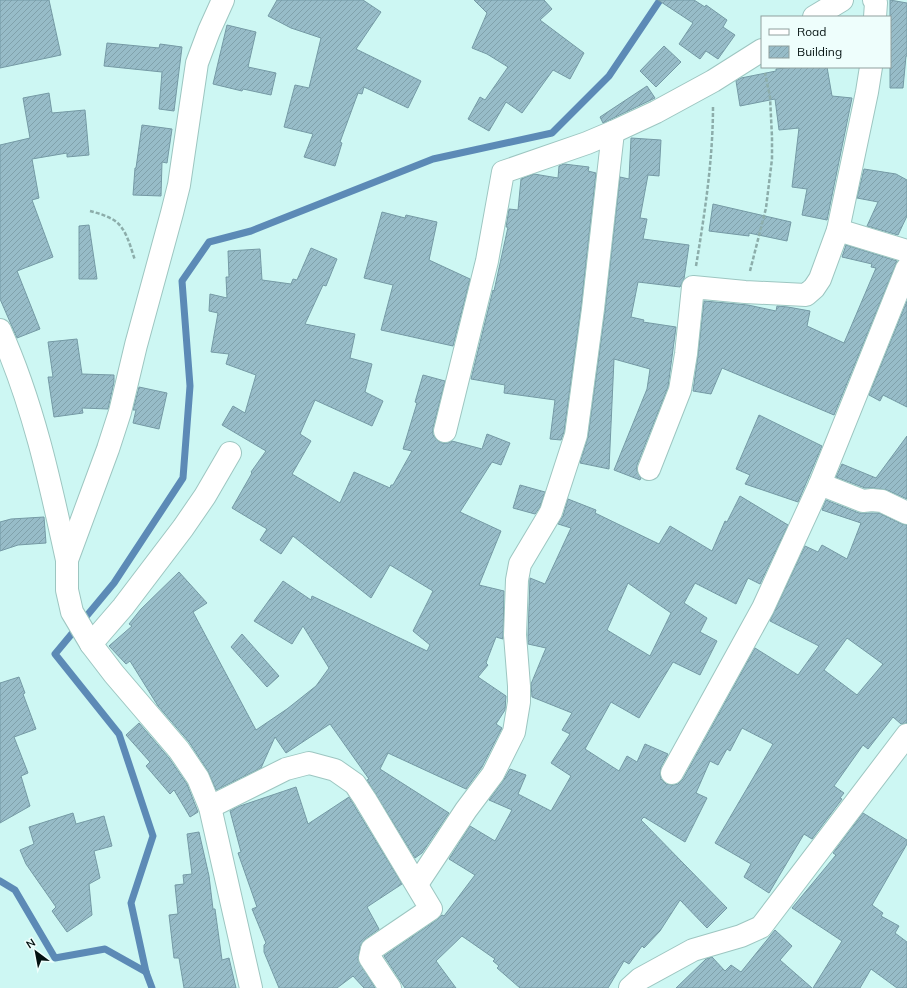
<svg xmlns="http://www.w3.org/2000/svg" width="907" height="988" viewBox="0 0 907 988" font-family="Mulish,sans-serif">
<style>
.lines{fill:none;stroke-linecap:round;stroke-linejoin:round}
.stream{stroke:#5c8ab6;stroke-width:7}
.building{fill:url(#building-hatch);stroke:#759aa5;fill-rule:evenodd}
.minor-casing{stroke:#9dc6c1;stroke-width:24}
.path{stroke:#8cadaa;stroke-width:2.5;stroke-dasharray:4 2;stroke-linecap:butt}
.minor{stroke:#fff;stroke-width:22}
</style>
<defs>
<pattern id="building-hatch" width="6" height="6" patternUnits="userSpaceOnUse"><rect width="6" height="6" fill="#97bcc8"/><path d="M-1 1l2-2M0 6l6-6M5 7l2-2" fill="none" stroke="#80a1ab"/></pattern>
</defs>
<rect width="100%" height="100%" fill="#cdf7f3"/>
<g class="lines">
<g class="stream">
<path d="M0 881 15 890 55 958 105 949 146 972"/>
<path d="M152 988 146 972 131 903 153 836 119 734 55 654 114 583 183 478 190 386 182 281 209 242 251 231 433 159 552 133 609 76 660 0"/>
</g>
</g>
<g class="building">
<path d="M0 0H49L61 55 0 68Z"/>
<path d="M277 0H363L381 12 356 49 421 81 408 108 364 87 362 94 358 93 340 142 342 143 335 166 304 157 313 134 284 127 295 85 309 88 321 38 291 28 268 16Z"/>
<path d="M474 0H544L552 9 540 20 584 53 570 79 553 70 522 113 506 102 489 131 468 119 480 97 485 100 508 67 487 54 472 48 487 13Z"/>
<path d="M658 0H694L705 7 706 5 727 20 723 27 735 35 718 59 706 51 700 59 679 44 693 23Z"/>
<path d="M890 0 907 3V56H906L903 88H890Z"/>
<path d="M227 25 256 32 248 67 276 73 271 95 243 89 242 91 213 84Z"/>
<path d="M107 43 159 48 160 44 182 47 174 111 159 109 162 72 104 66Z"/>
<path d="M664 46 681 62 656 87 640 71Z"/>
<path d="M794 67H827L832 96 852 98 827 220 802 215 807 189 792 187 799 128 779 130 775 99 740 106 736 81 741 78 776 71V69Z"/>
<path d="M647 86 655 98 603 123 600 117Z"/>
<path d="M49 93 52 113 85 110 89 155 67 157V153L32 159 39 198 32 200 53 257 17 271 40 329 17 338 0 299V145L30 138 23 98Z"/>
<path d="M142 125 172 129 167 163 162 162 161 196 133 195 135 168H136Z"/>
<path d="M631 138 661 140 659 176 648 175 640 218 647 219 643 239 689 245 684 279 680 287 638 282 631 317 644 320 643 322 676 327 668 387 637 465V471L641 478 640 480 614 470 647 389 650 369 614 359 609 469 580 463 588 437 605 311 620 177 629 179Z"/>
<path d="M564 164 589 167 588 171 596 173 581 307 564 432 561 440 550 439 555 400 504 393 505 385 471 379 493 290 494 291 508 227H506L509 209 518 210 521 179 534 174 558 178 559 166Z"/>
<path d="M864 169 896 174 907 180V216L898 235 867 226 878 202 857 198Z"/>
<path d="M713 204 791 222 787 241 749 233V236L709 231Z"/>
<path d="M382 212 405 218 406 215 437 222 429 260 470 279 453 346 381 330 393 285 364 278Z"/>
<path d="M89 225 97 279H79V226Z"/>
<path d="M846 245 897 261 834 415 722 368 711 394 693 391 698 355 704 301 748 305 776 311 777 306 788 307 810 311 807 326 844 343 876 268 871 267 872 264 842 257Z"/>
<path d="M311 248 337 259 326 286 323 285 305 324 355 334 350 358 372 364 365 392 383 401 372 426 315 400 300 434 311 441 292 474 340 503 354 472 390 488 391 485H393L412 451 403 449 417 403 415 402 423 375 445 381 433 428V435L437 440 442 443H448L452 441 482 449 487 434 510 443 501 465 492 462 460 512 501 531 479 585 504 591 503 639 496 637 486 663 488 665 478 677 506 696 505 710 496 724 502 728 482 767 466 789 388 753 380 769 449 813 422 853 415 858 367 780 369 779 330 724 286 753 275 737 261 768 216 790 208 771 189 742 158 706 130 661 126 664 109 646 132 626 129 624 141 609 179 572 207 603 193 612 256 730 287 709 316 686 329 668 303 626 292 644 254 621 283 581 311 600 312 596 427 651 430 645 413 631 433 591 390 565 371 598 293 536 281 554 260 540 267 529 232 508 252 473 251 472 266 451 222 425 233 406 245 413 256 375 226 364 229 354 211 352 218 313 209 311 210 294 227 298 226 277H229L228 251 260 249 262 280 291 284 293 279 297 280Z"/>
<path d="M907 301V407L883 395 880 401 869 395Z"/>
<path d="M77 339 82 374 114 375V382L108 409 82 408 83 413 54 417 48 377H53L48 342Z"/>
<path d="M139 387 167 393 159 429 133 423 136 410H133Z"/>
<path d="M759 415 822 446 798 502 745 484 750 475 736 469Z"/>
<path d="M907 436V499L887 490 873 488H865L836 477 842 464 876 478Z"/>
<path d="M520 485 545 492 540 507 535 514 513 508Z"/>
<path d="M740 496 788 525 760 584 748 578 736 604 695 583 684 603 707 618 700 632 717 641 700 675 673 662 639 718 611 702 585 749 619 771 627 756 637 762 645 744 668 754 661 767 660 774 661 779 666 784 673 785 678 784 683 779 755 648 798 675 819 646 770 621 805 546 818 552 822 545 847 559 861 523 822 510 826 500 859 513H879L902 524 907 525V723L901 724 893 717 868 749 863 745 834 786 844 793 840 798 842 799 812 839 804 834 769 893 744 877 751 864 715 843 773 744 742 728 730 751 727 749 718 765 710 761 696 793 707 798 685 842 644 817 641 820 727 908 707 928 680 900 660 931 644 948 642 946 629 964 624 961 608 988H520L497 968 499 966 493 961 495 959 462 936 436 961 456 988H405L384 956 438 919 442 915 444 916 475 875 449 859 470 826 495 841 512 810 489 800 503 781 510 769 526 775 518 794 551 811 571 776 551 763 570 734 562 730 572 713 532 697 531 684 546 648 528 644V635L530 578 545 584 571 528 558 524 563 516 568 499 596 510 595 513 659 544 670 526 712 551 725 521 727 522ZM628 583 671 613 650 656 607 630ZM847 638 883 664 857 695 824 670Z"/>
<path d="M44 517 46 543 18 545 0 551V522L11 519Z"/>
<path d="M242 634 279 676 267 687 231 647Z"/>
<path d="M19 677 25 693 23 694 36 729 14 737 28 773 21 776 30 806 0 823V683Z"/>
<path d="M139 723 169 758 187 784 198 812 190 817 174 790 170 794 146 766 150 762 126 735Z"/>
<path d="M296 787 308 824 349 797 402 884 367 907 379 929 365 939 360 946 358 960 375 988H364L353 976 337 988H279L264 952V945L266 943 252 909 257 907 238 853 241 852 230 811 240 806Z"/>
<path d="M73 813 76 824 104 816 112 846 94 851 100 878 89 884 92 915 67 932 52 911 56 907 26 864 20 850 34 844 29 827Z"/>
<path d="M863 813 907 840V844L872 905 883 913 881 916 899 926 895 933 907 942V988H897L871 969 860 988H813L842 941 792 908 836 855 833 853Z"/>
<path d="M199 832 209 876 213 909H215L222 960 229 958 236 988H184L179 958H174L169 915 178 914 175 885 184 884 183 875 192 874 187 834Z"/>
<path d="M775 930 792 946 780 960 812 988H676L706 959 712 957 725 971 731 965 741 972Z"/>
</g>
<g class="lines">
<g class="minor-casing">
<g id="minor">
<path d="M223 0 209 31 197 63 179 185 172 213 136 345 120 412 108 449 67 560V590L72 612 91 644 114 674 179 750 198 778 210 807 251 988"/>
<path d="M874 0 876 3 875 17"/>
<path d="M814 17 842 0"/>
<path d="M838 230 907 251"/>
<path d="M0 330C33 403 50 482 67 560"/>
<path d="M445 431 487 261 503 172 587 143 613 132 656 112 713 81 762 50"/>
<path d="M649 469 680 390 686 354 693 287 745 292 806 295 814 288 820 279 838 230 867 92 871 67"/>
<path d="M820 484 863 501 872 500 882 501 907 513"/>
<path d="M91 644 123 607 183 528 205 496 230 453"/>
<path d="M672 773 763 608 820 484 907 268"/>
<path d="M210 807 286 769 309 763 335 770 355 784 365 799 431 909 372 949 370 958 390 988"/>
<path d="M417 884 466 810 493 774 514 732 519 702V686L515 635 517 580 520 564 551 512 576 435 593 309 613 132"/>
<path d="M630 988 640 979 693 950 741 936 761 927 907 735"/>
</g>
</g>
<g class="path">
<path d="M90 211C97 213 105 215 112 219 126 226 130 246 135 260"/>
<path d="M696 266C705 212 713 159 713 106"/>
<path d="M750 271 766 208 772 159V137L770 97 765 73"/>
</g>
<use href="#minor" class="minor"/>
</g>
<rect x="761" y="16" width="130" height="52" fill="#eefefc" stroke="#90a09e"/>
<rect x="769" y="29" width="20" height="6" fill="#ffffff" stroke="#90a09e"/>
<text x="797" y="36" font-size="12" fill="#041211">Road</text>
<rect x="769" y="46" width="20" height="12" fill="url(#building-hatch)" stroke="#90a09e"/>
<text x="797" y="56" font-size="12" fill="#041211">Building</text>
<g transform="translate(36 952) rotate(328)" stroke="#eefefc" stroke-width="3" paint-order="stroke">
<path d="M0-3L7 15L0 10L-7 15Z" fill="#041211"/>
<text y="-6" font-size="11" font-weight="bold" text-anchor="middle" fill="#041211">N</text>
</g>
</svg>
